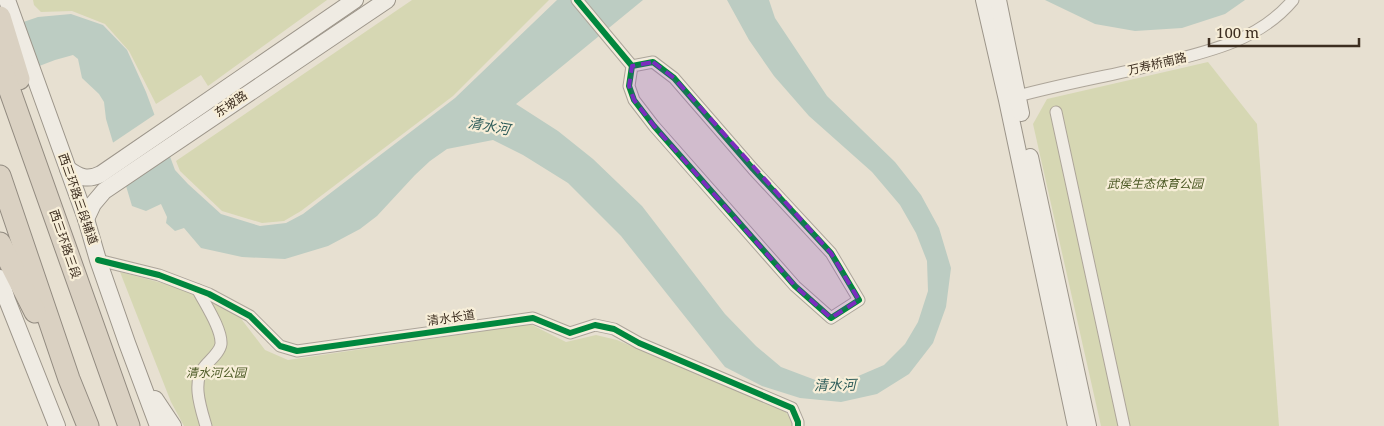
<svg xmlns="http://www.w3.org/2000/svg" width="1384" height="426" viewBox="0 0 1384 426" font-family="'Noto Serif','Noto Sans SC',serif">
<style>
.green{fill:#d6d7b3}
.water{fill:#bcccc2}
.pier{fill:#e7e0d1}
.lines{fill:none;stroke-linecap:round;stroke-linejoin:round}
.street-casing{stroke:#ada599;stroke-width:13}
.secondary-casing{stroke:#9c958a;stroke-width:18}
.highway-casing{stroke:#928b80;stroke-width:23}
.street{stroke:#efebe3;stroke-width:11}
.secondary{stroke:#efebe3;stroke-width:16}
.highway{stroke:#dad1c2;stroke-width:21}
.cycleway-casing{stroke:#f7eed8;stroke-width:9}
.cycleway{stroke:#00873e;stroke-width:6}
.marked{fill:#7b2cbf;fill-opacity:0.2;stroke:#7b2cbf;stroke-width:4;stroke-dasharray:10 6;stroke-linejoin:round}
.labels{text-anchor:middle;stroke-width:4.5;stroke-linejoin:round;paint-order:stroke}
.street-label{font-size:12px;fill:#3d2e20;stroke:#f7eed8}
.park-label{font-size:12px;font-style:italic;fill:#4d5a26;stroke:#f7eed8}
.water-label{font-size:14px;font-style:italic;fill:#2f5d5a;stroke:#f7eed8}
</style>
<rect width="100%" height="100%" fill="#e7e0d1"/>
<g class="green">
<path d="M33 0H327L208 86 201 75 156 104 129 51 105 24 72 11 41 12 34 5Z"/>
<path d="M412 0H549L453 96 301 211 284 221 262 223 222 211 180 171 176 161Z"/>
<path d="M1208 62 1257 124 1279 426H1101L1033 124 1047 99Z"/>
<path d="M120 272 181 288 239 316 265 350 288 360 530 324 566 342 596 335 617 340 785 411 794 423 793 426H184L171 402Z"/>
</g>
<g class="water">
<path d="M557 0H643L516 104 558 131 593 159 642 206 725 314 756 346 781 367 818 381 856 377 884 365 905 344 918 322 928 291 927 261 916 233 900 205 872 172 809 116 774 76 749 40 727 0H769L775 18 827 96 895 162 921 195 939 228 951 268 946 307 933 343 909 374 877 394 841 402 800 398 762 386 725 367 621 236 568 183 523 155 493 140 447 149 430 161 415 175 377 216 360 229 328 246 285 259 242 257 201 248 184 228 175 231 166 223 167 217 161 204 146 211 132 206 106 119 104 102 99 94 82 78 78 59 73 55 55 60 0 81V30L38 17 71 14 103 25 127 50 146 92 175 170 188 184 221 214 260 226 286 223 303 214 455 98Z"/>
<path d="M1045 0H1245L1225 14 1182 28 1135 31 1095 24Z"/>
</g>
<path class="pier" d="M157 113 172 155 124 188 111 144Z"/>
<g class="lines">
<g class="street-casing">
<g id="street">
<path d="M577 0 632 66 629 86 634 100 654 126 795 286 831 318 859 300 831 253 753 169 674 78 653 62 632 66"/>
<path d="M1011 98C1057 85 1104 77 1150 66 1202 53 1257 43 1293 0"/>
<path d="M1056 112 1124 426"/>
<path d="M98 260 159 275 209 294 250 316 280 346 297 351 533 318 570 333 595 325 614 329 639 343 792 408 798 422V426"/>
<path d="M198 290C205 304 222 329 221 344 220 352 210 360 205 366 191 381 201 409 206 426"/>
</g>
</g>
<g class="secondary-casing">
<g id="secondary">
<path d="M7 0 86 219 98 260 127 343 158 426"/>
<path d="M984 0 1007 100 1076 426"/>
<path d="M998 0 1021 113"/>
<path d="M1030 157 1088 426"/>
<path d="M68 169C79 177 87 181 101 174L355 0"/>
<path d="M86 219 93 204 104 191 387 0"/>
<path d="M0 278 7 300 57 426"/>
<path d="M155 399 173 426"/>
</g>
</g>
<g class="highway-casing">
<g id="highway">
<path d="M0 17 19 79"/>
<path d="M0 63 129 426"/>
<path d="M0 176 69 379 88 426"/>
<path d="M0 243 35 312"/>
</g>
</g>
<use href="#street" class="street"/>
<use href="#secondary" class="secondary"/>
<use href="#highway" class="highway"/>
<g class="cycleway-casing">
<g id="cycleway">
<path d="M577 0 632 66 629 86 634 100 654 126 795 286 831 318 859 300 831 253 753 169 674 78 653 62 632 66"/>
<path d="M98 260 159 275 209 294 250 316 280 346 297 351 533 318 570 333 595 325 614 329 639 343 792 408 798 422V426"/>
</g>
</g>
<use href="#cycleway" class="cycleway"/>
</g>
<path class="marked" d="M653 62 674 78 831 253 859 300 831 318 795 286 654 126 634 100 629 86 632 66Z"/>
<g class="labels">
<g class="street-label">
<text transform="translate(1157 64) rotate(-13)" y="4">万寿桥南路</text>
<text transform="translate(231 104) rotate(-34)" y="4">东坡路</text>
<text transform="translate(78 199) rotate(71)" y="4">西三环路三段辅道</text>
<text transform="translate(65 244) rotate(71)" y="4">西三环路三段</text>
<text transform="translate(451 318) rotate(-8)" y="4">清水长道</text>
</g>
<g class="park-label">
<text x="1155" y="188">武侯生态体育公园</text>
<text x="216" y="377">清水河公园</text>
</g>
<g class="water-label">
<text transform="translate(489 126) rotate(10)" y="5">清水河</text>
<text transform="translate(835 385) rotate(-1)" y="5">清水河</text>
</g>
</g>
<path d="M1209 38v8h150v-8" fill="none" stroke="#3d2e20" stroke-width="2.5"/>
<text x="1216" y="38" font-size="15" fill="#3d2e20" stroke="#f7eed8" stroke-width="4" paint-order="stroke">100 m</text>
</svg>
